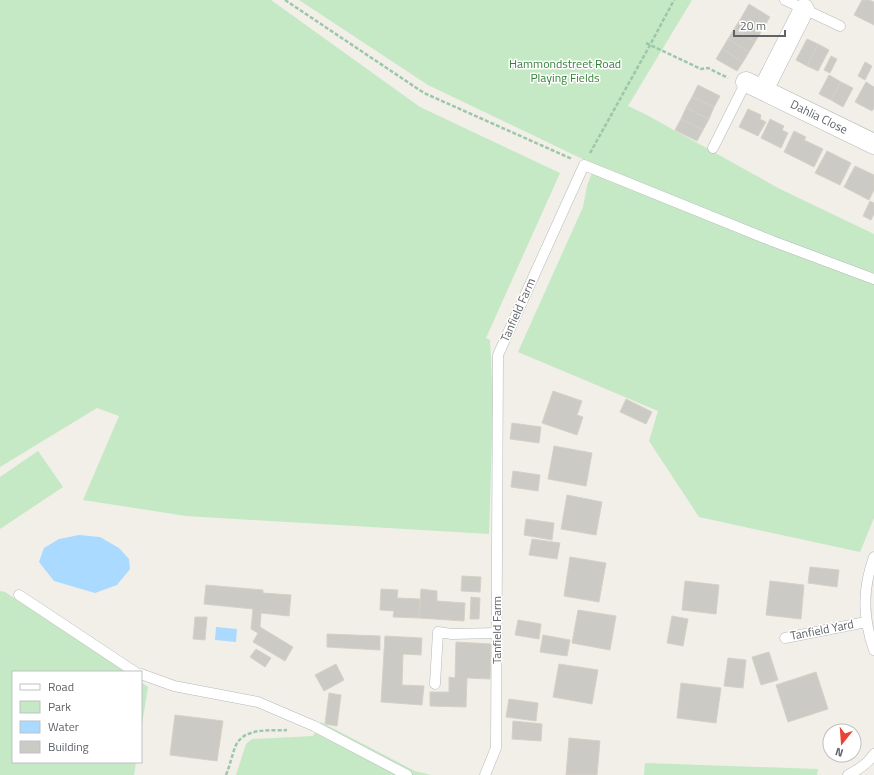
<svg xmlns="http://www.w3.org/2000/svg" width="874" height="775" viewBox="0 0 874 775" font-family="'Titillium Web',sans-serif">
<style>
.green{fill:#c5e8c5}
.water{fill:#aadaff}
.building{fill:#cccac5;stroke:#d6d1c6}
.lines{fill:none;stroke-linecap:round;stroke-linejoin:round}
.lane-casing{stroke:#b5b8bc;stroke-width:11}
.street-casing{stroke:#b5b8bc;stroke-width:21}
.path{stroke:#9cc7a9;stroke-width:2.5;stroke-dasharray:4 2;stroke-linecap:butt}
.lane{stroke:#fff;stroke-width:10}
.street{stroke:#fff;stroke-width:20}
.labels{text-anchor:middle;stroke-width:3;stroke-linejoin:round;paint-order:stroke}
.park-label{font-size:12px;fill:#348238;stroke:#fff}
.street-label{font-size:12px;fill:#5f6368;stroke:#fff}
</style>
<rect width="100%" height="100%" fill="#f1efe8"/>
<g class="green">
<path d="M0 0H271L420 107 560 173 486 338 490 340 493 404 489 534 186 516 83 500 119 416 97 408 0 467Z"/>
<path d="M299 0H692L628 106 645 114 780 189 874 234V518L860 552 699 517 649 441 658 411 518 352 583 207 587 186 595 165 428 85Z"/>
<path d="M38 451 63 487 0 529V477Z"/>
<path d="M0 591 5 592 126 672H13V762H136L134 775H0Z"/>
<path d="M141 682 148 687 141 731Z"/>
<path d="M321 722 415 771 431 775H236L246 744 252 739 313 736Z"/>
<path d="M645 763 818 769 817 775H644Z"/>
</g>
<g class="water">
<path d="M79 535 100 537 119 548 129 559 130 569 117 585 95 593 54 581 39 562 44 548 59 539Z"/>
<path d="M216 627 237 629 236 642 215 640Z"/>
</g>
<g class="building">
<path d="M862 0H869L874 2V25L854 15Z"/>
<path d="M749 4 770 17 761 32 740 20Z"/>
<path d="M740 20 761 32 755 42 734 29Z"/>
<path d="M734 29 755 42 749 52 728 39Z"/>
<path d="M728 39 749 52 743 62 722 49Z"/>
<path d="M807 39 818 44 807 66 796 60Z"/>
<path d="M818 44 829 50 818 71 807 66Z"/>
<path d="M722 49 743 62 737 71 716 59Z"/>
<path d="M831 56 837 59 830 73 824 70Z"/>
<path d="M865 62 872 66 865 80 858 76Z"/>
<path d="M829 75 841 82 831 100 819 94Z"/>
<path d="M841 82 853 88 843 107 831 100Z"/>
<path d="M866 82 874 87V108L872 111 855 102Z"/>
<path d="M698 85 720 96 714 107 692 97Z"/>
<path d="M692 97 714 107 709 119 686 108Z"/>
<path d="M686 108 709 119 703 130 681 119Z"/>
<path d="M748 109 761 115 760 119 766 122 758 136 739 127Z"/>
<path d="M681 119 703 130 697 141 675 130Z"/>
<path d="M770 119 784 126 782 130 788 133 781 148 761 138Z"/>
<path d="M794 131 806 137 804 140 823 149 814 167 784 152Z"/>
<path d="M827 151 851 163 840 185 815 173Z"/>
<path d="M855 166 874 175V190L869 200 844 187Z"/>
<path d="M870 201 874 203V214L871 220 863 216Z"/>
<path d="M553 391 582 401 577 415 583 417 577 435 542 423Z"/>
<path d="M626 399 652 412 646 424 620 412Z"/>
<path d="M512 423 541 427 539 443 510 439Z"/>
<path d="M554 446 592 453 586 486 548 479Z"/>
<path d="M513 471 540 475 538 491 511 487Z"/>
<path d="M567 495 602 502 596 535 561 529Z"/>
<path d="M526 519 554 523 552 540 524 535Z"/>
<path d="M532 539 560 543 557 559 529 555Z"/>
<path d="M570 557 606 563 599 602 564 596Z"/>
<path d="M810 567 839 570 837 587 808 583Z"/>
<path d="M462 576 481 577 480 592 461 591Z"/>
<path d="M685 581 719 585 716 614 682 610Z"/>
<path d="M770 581 804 585 801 619 766 615Z"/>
<path d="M206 585 263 590V593L291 595 289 616 261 613 260 627 293 647 285 661 253 642 258 633 251 629 253 609 204 604Z"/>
<path d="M381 589 398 590 397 598 420 599 419 618 393 617 394 611 380 610Z"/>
<path d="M421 589 437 591V601L465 603 464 621 419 618Z"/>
<path d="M471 597 480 598 479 619H470Z"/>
<path d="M578 610 616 616 610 650 572 643Z"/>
<path d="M672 616 688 619 683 646 667 643Z"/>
<path d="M195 617H207L205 640 193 639Z"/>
<path d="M518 620 541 624 539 639 515 635Z"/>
<path d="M327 634 380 636V650L327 647Z"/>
<path d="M543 635 570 640 567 656 540 652Z"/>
<path d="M385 636 422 638 421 655 403 654 402 685 424 686 422 705 381 702Z"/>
<path d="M456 642 491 644 490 679 467 678 466 707 430 706V692H449V677L455 678Z"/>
<path d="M256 649 271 658 265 667 250 657Z"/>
<path d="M769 652 778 680 761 685 752 657Z"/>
<path d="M728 658 746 660 743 688 724 686Z"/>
<path d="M336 664 344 680 324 691 315 675Z"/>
<path d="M559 664 598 670 592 704 553 697Z"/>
<path d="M816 672 828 709 788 722 776 685Z"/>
<path d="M681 683 721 688 716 723 677 718Z"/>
<path d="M329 693 341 695 337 726 325 724Z"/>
<path d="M509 699 538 703 536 721 506 717Z"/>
<path d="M175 715 223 721 217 761 170 755Z"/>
<path d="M513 721 542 724 541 741 512 739Z"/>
<path d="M569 738 600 741 597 775H566Z"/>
</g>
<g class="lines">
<g class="lane-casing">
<g id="lane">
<path d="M785 0 840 26"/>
<path d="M713 148 746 82"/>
<path d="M874 557C862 590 863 618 874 650"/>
<path d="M19 595 135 672"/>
<path d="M785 638 866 622"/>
<path d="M141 674 174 686 258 702 314 726 407 775"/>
<path d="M435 684 438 632 452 634 497 633"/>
<path d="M485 775 496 748 498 355 584 165 772 241 874 279"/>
<path d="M848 775C858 770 868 763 874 754"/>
</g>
</g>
<g class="street-casing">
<g id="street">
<path d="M804 9 763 90 874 144"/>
<path d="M746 82 763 90"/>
</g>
</g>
<g class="path">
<path d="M285 0 424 93 572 159"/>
<path d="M646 43 701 69 708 68 728 78"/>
<path d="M590 153 650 45 674 0"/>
<path d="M226 775C230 765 232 755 236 745 245 727 271 731 287 730"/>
</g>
<use href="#lane" class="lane"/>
<use href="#street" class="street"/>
</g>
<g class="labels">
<g class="park-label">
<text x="565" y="68">Hammondstreet Road<tspan x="565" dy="14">Playing Fields</tspan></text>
</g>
<g class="street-label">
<text transform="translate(819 117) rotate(26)" y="4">Dahlia Close</text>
<text transform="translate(518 310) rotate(-66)" y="4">Tanfield Farm</text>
<text transform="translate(497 630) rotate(-90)" y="4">Tanfield Farm</text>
<text transform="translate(822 630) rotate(-11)" y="4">Tanfield Yard</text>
</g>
</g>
<rect x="12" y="671" width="130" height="92" fill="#ffffff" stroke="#bfc1c3"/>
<rect x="20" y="684" width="20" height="6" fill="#ffffff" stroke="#bfc1c3"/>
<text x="48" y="691" font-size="12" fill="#5f6368">Road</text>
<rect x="20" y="701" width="20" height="12" fill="#c5e8c5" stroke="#bfc1c3"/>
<text x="48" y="711" font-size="12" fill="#5f6368">Park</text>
<rect x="20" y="721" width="20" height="12" fill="#aadaff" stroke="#bfc1c3"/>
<text x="48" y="731" font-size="12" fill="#5f6368">Water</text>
<rect x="20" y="741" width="20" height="12" fill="#cccac5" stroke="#bfc1c3"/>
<text x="48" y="751" font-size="12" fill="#5f6368">Building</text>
<g transform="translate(842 743) rotate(197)"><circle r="19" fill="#ffffff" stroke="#bfc1c3"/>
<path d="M0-3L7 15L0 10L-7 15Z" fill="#ea4335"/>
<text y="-6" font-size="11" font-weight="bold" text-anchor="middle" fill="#5f6368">N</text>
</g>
<path d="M734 30v6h51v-6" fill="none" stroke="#5f6368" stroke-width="2"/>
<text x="740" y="30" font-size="12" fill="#5f6368" stroke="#ffffff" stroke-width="3" paint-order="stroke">20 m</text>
</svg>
